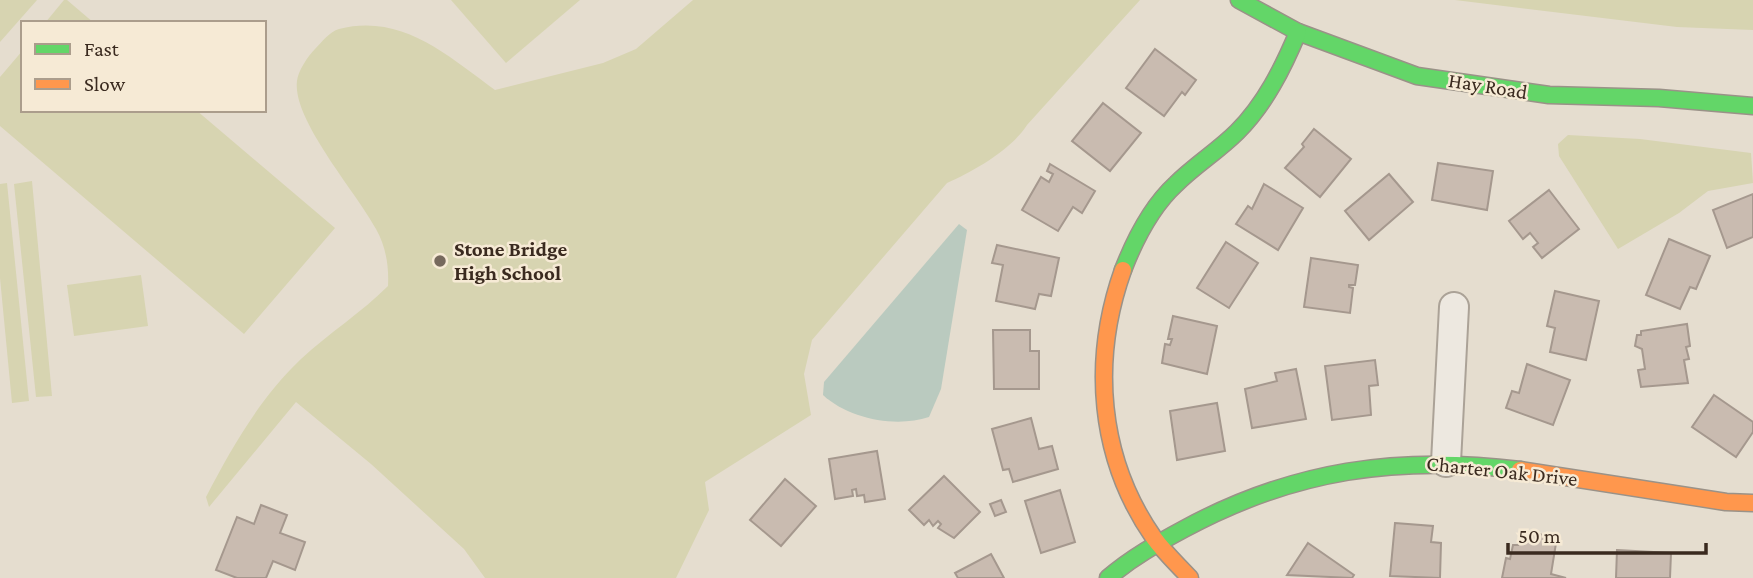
<svg xmlns="http://www.w3.org/2000/svg" width="1753" height="578" viewBox="0 0 1753 578" font-family="'Crimson Pro',serif">
<style>
.green{fill:#d7d4b1}
.water{fill:#bacabf}
.building{fill:#c9bbb0;stroke:#a5988e;stroke-width:2}
.lines{fill:none;stroke-linecap:round;stroke-linejoin:round}
.street-casing{stroke:#aba297;stroke-width:32}
.fast-casing{stroke:#9a9288;stroke-width:19}
.slow-casing{stroke:#9a9288;stroke-width:19}
.street{stroke:#ede8e0;stroke-width:28}
.fast{stroke:#63d668;stroke-width:16}
.slow{stroke:#ff974d;stroke-width:16}
.poi-dot{fill:#76695d;stroke:#f6ead5;stroke-width:2.5}
.labels{text-anchor:middle;stroke-width:5;stroke-linejoin:round;paint-order:stroke}
.street-label{font-size:21px;fill:#3a2a1f;stroke:#f6ead5}
.poi-label{font-size:21px;font-weight:bold;fill:#3a2a1f;stroke:#f6ead5;text-anchor:start}
</style>
<rect width="100%" height="100%" fill="#e5ddcf"/>
<g class="green">
<path d="M0 0H37L0 42Z"/>
<path d="M64 0H67L94 23H45Z"/>
<path d="M451 0H580L506 63Z"/>
<path d="M693 0H1140L1027 125C1011 150 974 171 947 183L812 340 804 374 811 415 705 482 709 510 676 578H485L464 549 371 464 296 402 209 507 206 497C232 447 260 398 301 359 329 333 361 313 388 286 389 266 386 247 376 229 358 194 292 120 297 81 298 71 308 56 315 49 321 43 330 31 339 29 402 13 448 56 495 90L603 63 636 49Z"/>
<path d="M1455 0H1753V30L1677 27Z"/>
<path d="M23 50V110H196L335 228 244 334 0 126V77Z"/>
<path d="M1568 135 1640 139 1751 153 1753 183 1708 191 1679 213 1618 249 1559 156 1558 144Z"/>
<path d="M32 181 52 396 36 397 14 184Z"/>
<path d="M7 183 29 401 12 403 0 278V184Z"/>
<path d="M141 275 148 326 74 336 67 285Z"/>
</g>
<path class="water" d="M959 224 967 230 941 389 929 417C896 428 849 419 823 395L824 382Z"/>
<g class="building">
<path d="M1155 49 1196 80 1185 95 1182 92 1164 116 1126 88Z"/>
<path d="M1103 103 1141 133 1110 171 1072 141Z"/>
<path d="M1314 129 1351 159 1320 197 1285 168 1304 147 1302 144Z"/>
<path d="M1438 163 1493 171 1487 210 1432 200Z"/>
<path d="M1050 164 1095 191 1082 213 1073 207 1058 231 1022 210 1041 177 1049 182 1053 174 1047 171Z"/>
<path d="M1389 174 1413 202 1369 240 1345 211Z"/>
<path d="M1264 184 1303 208 1278 250 1236 224 1248 206 1252 209Z"/>
<path d="M1549 190 1579 229 1542 258 1533 247 1538 243 1530 233 1523 239 1509 221Z"/>
<path d="M1753 194V237L1727 248 1713 210Z"/>
<path d="M1669 239 1710 256 1696 289 1690 287 1680 309 1646 295Z"/>
<path d="M1226 242 1258 263 1229 308 1197 288Z"/>
<path d="M997 245 1059 258 1051 296 1039 294 1035 309 996 301 1003 265 992 263Z"/>
<path d="M1311 258 1358 265 1355 285H1349V287L1353 288 1350 313 1304 307Z"/>
<path d="M1555 291 1599 301 1586 360 1550 352 1555 328 1547 326Z"/>
<path d="M1173 316 1217 326 1207 374 1162 363 1165 344 1170 345 1172 339H1168Z"/>
<path d="M1687 324 1690 346 1686 347 1689 359 1684 360 1688 383 1641 387 1638 370 1645 369 1642 349 1635 346 1637 335H1641V331Z"/>
<path d="M993 330H1030V351H1039V389H994Z"/>
<path d="M1375 360 1378 385 1369 386 1371 415 1332 420 1325 366Z"/>
<path d="M1527 364 1570 380 1553 425 1506 408 1512 391 1519 393Z"/>
<path d="M1296 369 1306 419 1252 428 1245 389 1277 381 1275 373Z"/>
<path d="M1714 395 1753 422V432L1736 457 1692 427Z"/>
<path d="M1217 403 1225 451 1177 460 1170 411Z"/>
<path d="M1031 418 1039 449 1052 446 1058 469 1013 482 1009 469 1003 470 992 429Z"/>
<path d="M877 451 885 499 865 502 864 495 857 496 856 489 852 490 853 496 835 499 829 459Z"/>
<path d="M944 476 980 512 954 538 938 528 941 524 938 521 933 526 929 520 924 525 909 510Z"/>
<path d="M785 479 816 506 781 546 750 520Z"/>
<path d="M1060 490 1075 542 1041 553 1025 501Z"/>
<path d="M1001 500 1006 512 995 516 990 504Z"/>
<path d="M261 505 287 515 280 533 305 542 295 570 273 561 266 578H237L216 570 237 517 254 524Z"/>
<path d="M1395 523 1433 526 1431 542 1441 543 1440 578 1390 576Z"/>
<path d="M1521 531 1557 537 1551 574 1566 578H1502L1506 558 1510 559 1513 545H1518Z"/>
<path d="M1308 543 1354 575 1352 578 1287 575Z"/>
<path d="M1617 550 1671 553 1670 578H1616Z"/>
<path d="M991 554 1004 578H958L955 573Z"/>
</g>
<g class="lines">
<g class="street-casing">
<path id="street" d="M1446 462 1454 307"/>
</g>
<g class="fast-casing">
<g id="fast">
<path d="M1239 0 1298 32 1417 76 1549 95 1659 98 1753 106"/>
<path d="M1123 270C1135 239 1152 206 1176 184 1195 165 1218 151 1237 132 1265 104 1283 68 1298 32"/>
<path d="M1108 578C1131 558 1158 543 1184 529 1293 470 1398 455 1520 470"/>
</g>
</g>
<g class="slow-casing">
<g id="slow">
<path d="M1123 270C1091 360 1098 458 1154 538 1164 552 1178 565 1190 578"/>
<path d="M1520 470 1726 502 1753 503"/>
</g>
</g>
<use href="#street" class="street"/>
<use href="#fast" class="fast"/>
<use href="#slow" class="slow"/>
</g>
<circle class="poi-dot" cx="440" cy="261" r="7"/>
<g class="labels">
<g class="street-label">
<text transform="translate(1488 86) rotate(9)" y="7">Hay Road</text>
<text transform="translate(1502 471) rotate(6)" y="7">Charter Oak Drive</text>
</g>
<g class="poi-label">
<text x="454" y="256">Stone Bridge<tspan x="454" dy="24">High School</tspan></text>
</g>
</g>
<rect x="21" y="21" width="245" height="91" fill="#f6ead5" stroke="#ab9d8c" stroke-width="2"/>
<rect x="35" y="44" width="35" height="10" fill="#63d668" stroke="#ab9d8c" stroke-width="2"/>
<text x="84" y="56" font-size="21" fill="#3a2a1f">Fast</text>
<rect x="35" y="79" width="35" height="10" fill="#ff974d" stroke="#ab9d8c" stroke-width="2"/>
<text x="84" y="91" font-size="21" fill="#3a2a1f">Slow</text>
<path d="M1508 543v10h198v-10" fill="none" stroke="#3a2a1f" stroke-width="3.5"/>
<text x="1518" y="543" font-size="21" fill="#3a2a1f" stroke="#f6ead5" stroke-width="5" paint-order="stroke">50 m</text>
</svg>
